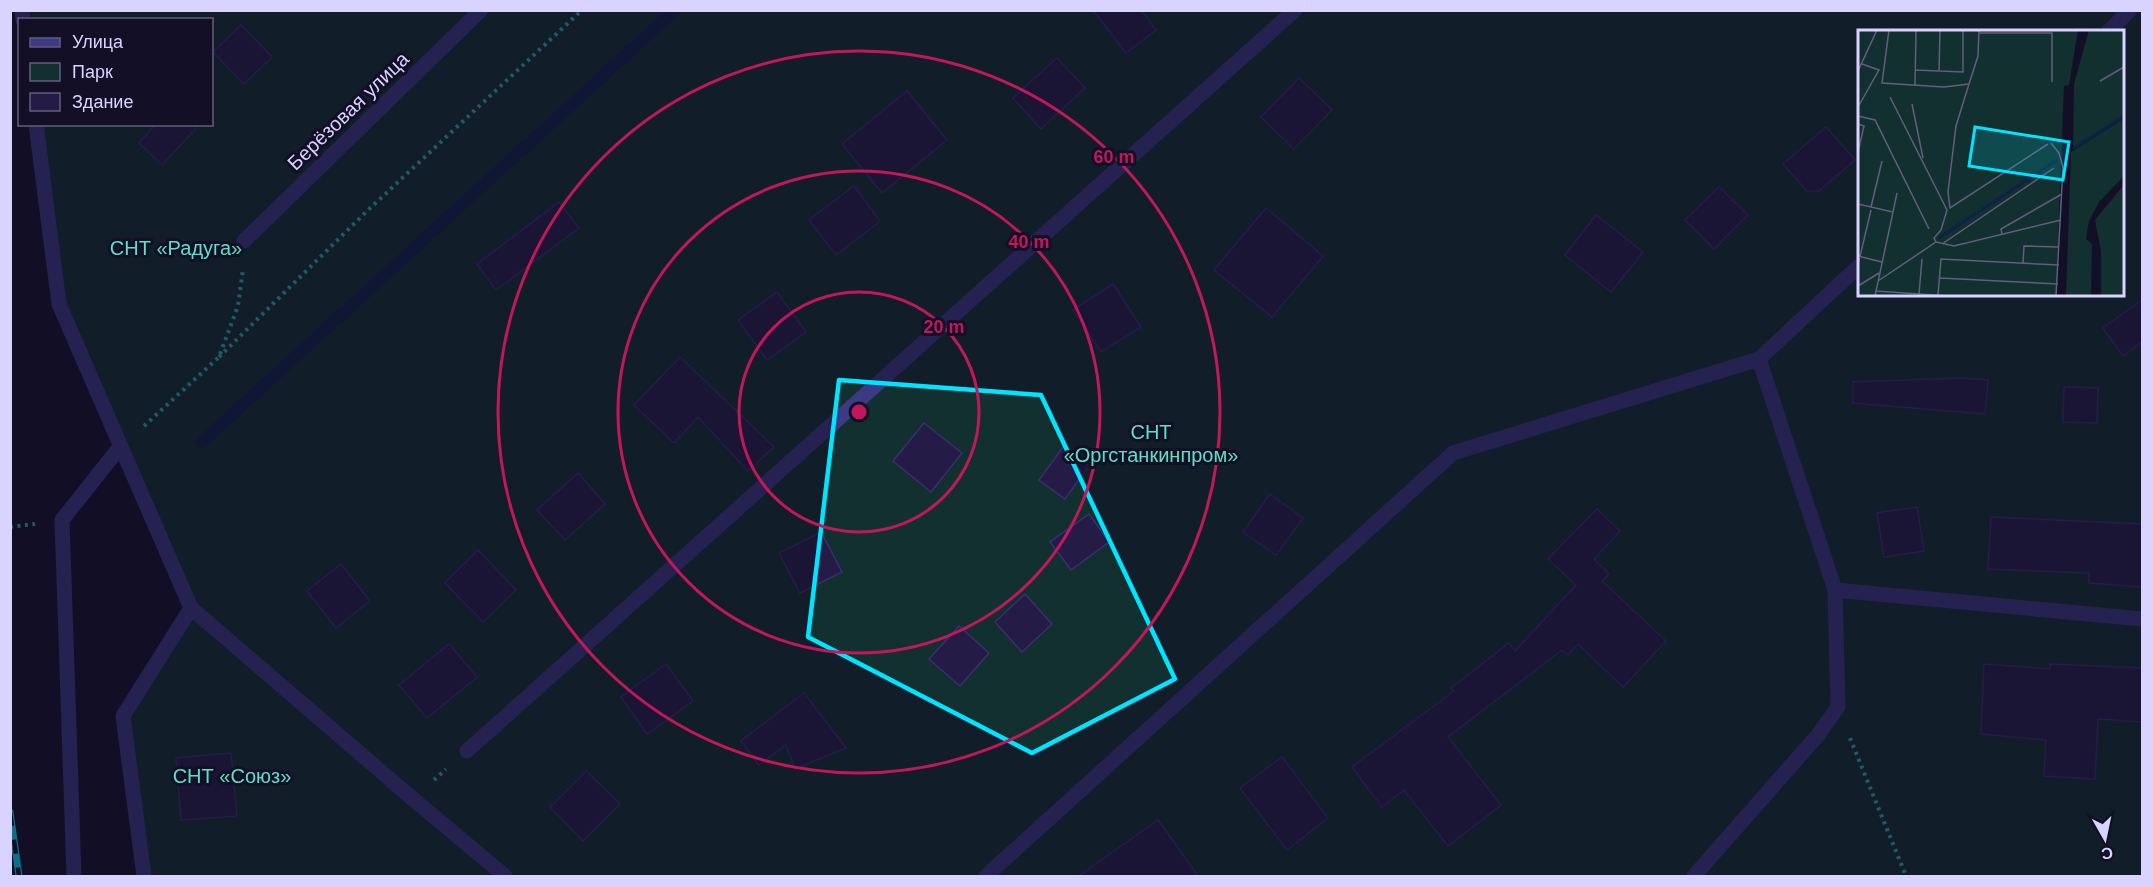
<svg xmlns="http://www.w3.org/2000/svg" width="2153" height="887" viewBox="0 0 2153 887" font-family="Helvetica,sans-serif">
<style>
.green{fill:#12302f;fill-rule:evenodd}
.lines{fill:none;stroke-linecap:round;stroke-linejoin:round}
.stream{stroke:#0c2248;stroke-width:12}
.building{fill:#241b47;stroke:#3b2d73;stroke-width:1.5}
.path{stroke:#2fb8b0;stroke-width:4;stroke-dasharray:3 4.5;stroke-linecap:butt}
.lane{stroke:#3d3a85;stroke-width:15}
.street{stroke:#3d3a85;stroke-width:15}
.rail-casing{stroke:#00e5ff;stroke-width:7}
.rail{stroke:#130f26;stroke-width:4.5;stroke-dasharray:14;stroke-linecap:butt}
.marked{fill:none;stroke:#00e5ff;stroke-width:4.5;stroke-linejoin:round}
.ring{fill:none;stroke:#c2185b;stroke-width:3}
.labels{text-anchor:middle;stroke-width:6;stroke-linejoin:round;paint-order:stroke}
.street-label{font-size:20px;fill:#d9d4ff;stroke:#130f26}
.park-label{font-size:20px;fill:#5fe0c0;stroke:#130f26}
.inset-river{fill:none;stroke:#0c2248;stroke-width:3}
.inset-road{fill:none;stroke:#625e7d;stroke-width:1.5}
.view{fill:#00e5ff;fill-opacity:0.15;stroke:#00e5ff;stroke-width:3}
.inset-edge{fill:none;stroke:#d9d4ff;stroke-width:3}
.centre{fill:#c2185b;stroke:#130f26;stroke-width:3}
.ring-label{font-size:18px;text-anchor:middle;font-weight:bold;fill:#c2185b;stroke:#130f26;stroke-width:6;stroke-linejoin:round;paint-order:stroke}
</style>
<rect width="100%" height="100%" fill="#130f26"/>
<path class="green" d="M22 11H2142V876H144L123 716 191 608 59 304 36 125 212 124V20H23ZM1859 32H2122V294H1859Z"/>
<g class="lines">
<path class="stream" d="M202 442 675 10"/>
</g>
<g class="building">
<path d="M1093 10H1141L1156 30 1126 53Z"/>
<path d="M241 25 272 57 244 84 213 52Z"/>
<path d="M1057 58 1085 88 1041 129 1013 98Z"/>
<path d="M1299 78 1332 110 1294 149 1261 117Z"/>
<path d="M907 91 947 140 882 193 842 144Z"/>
<path d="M156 124H200L162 165 139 143Z"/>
<path d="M1826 127 1855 160 1819 191H1807L1783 164Z"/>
<path d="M854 186 880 221 836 255 809 220Z"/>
<path d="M1719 187 1748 215 1714 249 1685 220Z"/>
<path d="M559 202 579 228 496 290 477 264Z"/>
<path d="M1266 208 1323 256 1272 317 1214 270Z"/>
<path d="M1596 215 1643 252 1611 292 1565 255Z"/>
<path d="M1113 284 1141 327 1101 352 1073 310Z"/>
<path d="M777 292 806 332 767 360 738 320Z"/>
<path d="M2142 300V342L2123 356 2103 328Z"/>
<path d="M680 357 774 447 748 471 698 417 674 443 634 405Z"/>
<path d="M1962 378 1988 380 1985 414 1853 403V382Z"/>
<path d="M2064 387 2098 388 2097 423 2063 422Z"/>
<path d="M924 423 962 453 931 492 893 461Z"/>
<path d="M1063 447 1089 466 1065 499 1039 480Z"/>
<path d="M578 473 605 504 565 540 537 510Z"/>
<path d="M1270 494 1303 518 1276 555 1243 532Z"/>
<path d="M1917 507 1924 551 1884 557 1877 513Z"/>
<path d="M1597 509 1620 531 1594 559 1609 574 1602 581 1666 641 1623 687 1578 644 1568 655 1562 650 1448 737 1501 805 1448 846 1404 790 1382 807 1352 767 1454 691 1451 688 1509 643 1515 651 1576 585 1548 559Z"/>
<path d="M1089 514 1109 542 1071 570 1050 542Z"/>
<path d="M1991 517 2142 524V587L2089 583V573L1988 569Z"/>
<path d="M821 532 842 572 800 593 779 553Z"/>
<path d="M478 550 516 590 483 622 445 583Z"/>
<path d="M341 564 370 601 336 628 307 591Z"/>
<path d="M1025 594 1052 624 1022 652 995 622Z"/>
<path d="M959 626 989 653 960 686 929 659Z"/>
<path d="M449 644 477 677 427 718 399 685Z"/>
<path d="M666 664 693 701 647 734 621 697Z"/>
<path d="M1984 664 2050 669V664L2142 668V722L2098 719 2095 779 2044 776 2046 740 1981 734Z"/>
<path d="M804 693 846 748 795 769 786 745 759 765 741 741Z"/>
<path d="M231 753 237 816 181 820 176 758Z"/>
<path d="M1282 757 1328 818 1287 850 1240 788Z"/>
<path d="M586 771 620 804 583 841 550 807Z"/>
<path d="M1158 820 1198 876H1079Z"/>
</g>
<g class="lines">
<g class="path">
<path d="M219 357 366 212 582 10"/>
<path d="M144 426 219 357 238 306 243 269"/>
<path d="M10 527 35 524"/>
<path d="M1850 738 1906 876"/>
<path d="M434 780 446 769"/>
</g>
<g class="lane">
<path d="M2108 32 2130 10"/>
<path d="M1835 590 2142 619"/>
<path d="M413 799 505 876"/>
<path d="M74 876 62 520 120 447"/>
<path d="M144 876 123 716 191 608"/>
<path d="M986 876 1453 453 1759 359 1859 266"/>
<path d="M1694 876 1818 735 1838 707 1835 590 1759 359"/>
</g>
<g class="street">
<path d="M22 10 23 20"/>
<path d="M36 124 59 304 191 608 413 799"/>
<path d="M244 241 481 10"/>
<path d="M467 751 1295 10"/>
</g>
<g class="rail-casing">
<path id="rail" d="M10 812 19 876"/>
</g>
<use href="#rail" class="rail"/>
</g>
<path d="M0 0H2153V887H0ZM839 380 1041 395 1175 679 1032 753 808 637Z" fill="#130f26" fill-opacity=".55" fill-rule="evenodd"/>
<path class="marked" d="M839 380 1041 395 1175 679 1032 753 808 637Z"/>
<g class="ring">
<circle cx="859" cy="412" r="120"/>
<circle cx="859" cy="412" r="241"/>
<circle cx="859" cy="412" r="361"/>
</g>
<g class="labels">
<g class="street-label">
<text transform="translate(348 111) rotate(-44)" y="7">Берёзовая улица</text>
</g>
<g class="park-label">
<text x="176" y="255">СНТ «Радуга»</text>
<text x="1151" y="439">СНТ<tspan x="1151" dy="23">«Оргстанкинпром»</tspan></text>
<text x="232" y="783">СНТ «Союз»</text>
</g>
</g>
<g transform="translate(1858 30)">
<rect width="266" height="266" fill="#130f26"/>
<path d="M0 0H220L211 55 206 56 198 265H0ZM231 0H265V87L215 119 216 54ZM265 89V147L241 172 231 191 228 209 234 214 233 265H208L213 122ZM265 156V265H243V221L237 190Z" fill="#12302f"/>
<path class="inset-river" d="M216 118 266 86M81 208 199 130"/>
<path class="inset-road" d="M31 0 24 53 86 57 111 54 120 26 121 0M121 3H194V52M57 40 105 42V0M0 41 19 0M81 41 82 0M242 51 266 37M111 54 98 96 90 162 92 178 190 114M57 56 58 0M32 67 89 180 83 200 76 208 78 212M54 74 65 128M0 77 21 40 4 34M0 86 17 90 71 199M0 94 6 96 0 122M193 113 201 123 205 137 198 266M0 174 35 182 17 266M13 177 24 131M35 182 39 163M144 204 143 199 204 164M84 214 196 138M0 226 24 232M165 233 166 216 201 217M0 235 13 180M82 248 200 254M20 251 78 212 96 216 203 190M0 256 21 243M17 261 91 266M61 264 64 229M80 265 83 229 201 235"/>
<path class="view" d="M117 97 211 112 205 150 111 136Z"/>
<rect width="266" height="266" class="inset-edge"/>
</g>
<circle cx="859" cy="412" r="9" class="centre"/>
<g class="ring-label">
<text x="1114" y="163">60 m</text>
<text x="1029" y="248">40 m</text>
<text x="944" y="333">20 m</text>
</g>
<rect width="2153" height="887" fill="none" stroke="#d9d4ff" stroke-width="24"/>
<rect x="18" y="18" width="195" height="108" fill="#130f26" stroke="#625e7d" stroke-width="1.5"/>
<rect x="30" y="38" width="30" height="9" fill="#3d3a85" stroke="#625e7d" stroke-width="1.5"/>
<text x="72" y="48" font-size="18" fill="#d9d4ff">Улица</text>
<rect x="30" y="63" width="30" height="18" fill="#12302f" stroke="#625e7d" stroke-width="1.5"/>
<text x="72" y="78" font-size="18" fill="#d9d4ff">Парк</text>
<rect x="30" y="93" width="30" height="18" fill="#241b47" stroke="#625e7d" stroke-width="1.5"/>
<text x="72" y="108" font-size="18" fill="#d9d4ff">Здание</text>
<g transform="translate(2105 839) rotate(171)" stroke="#130f26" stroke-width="4.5" paint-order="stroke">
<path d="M0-4.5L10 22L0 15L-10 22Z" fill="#d9d4ff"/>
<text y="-9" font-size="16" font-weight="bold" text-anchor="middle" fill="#d9d4ff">С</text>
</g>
</svg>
